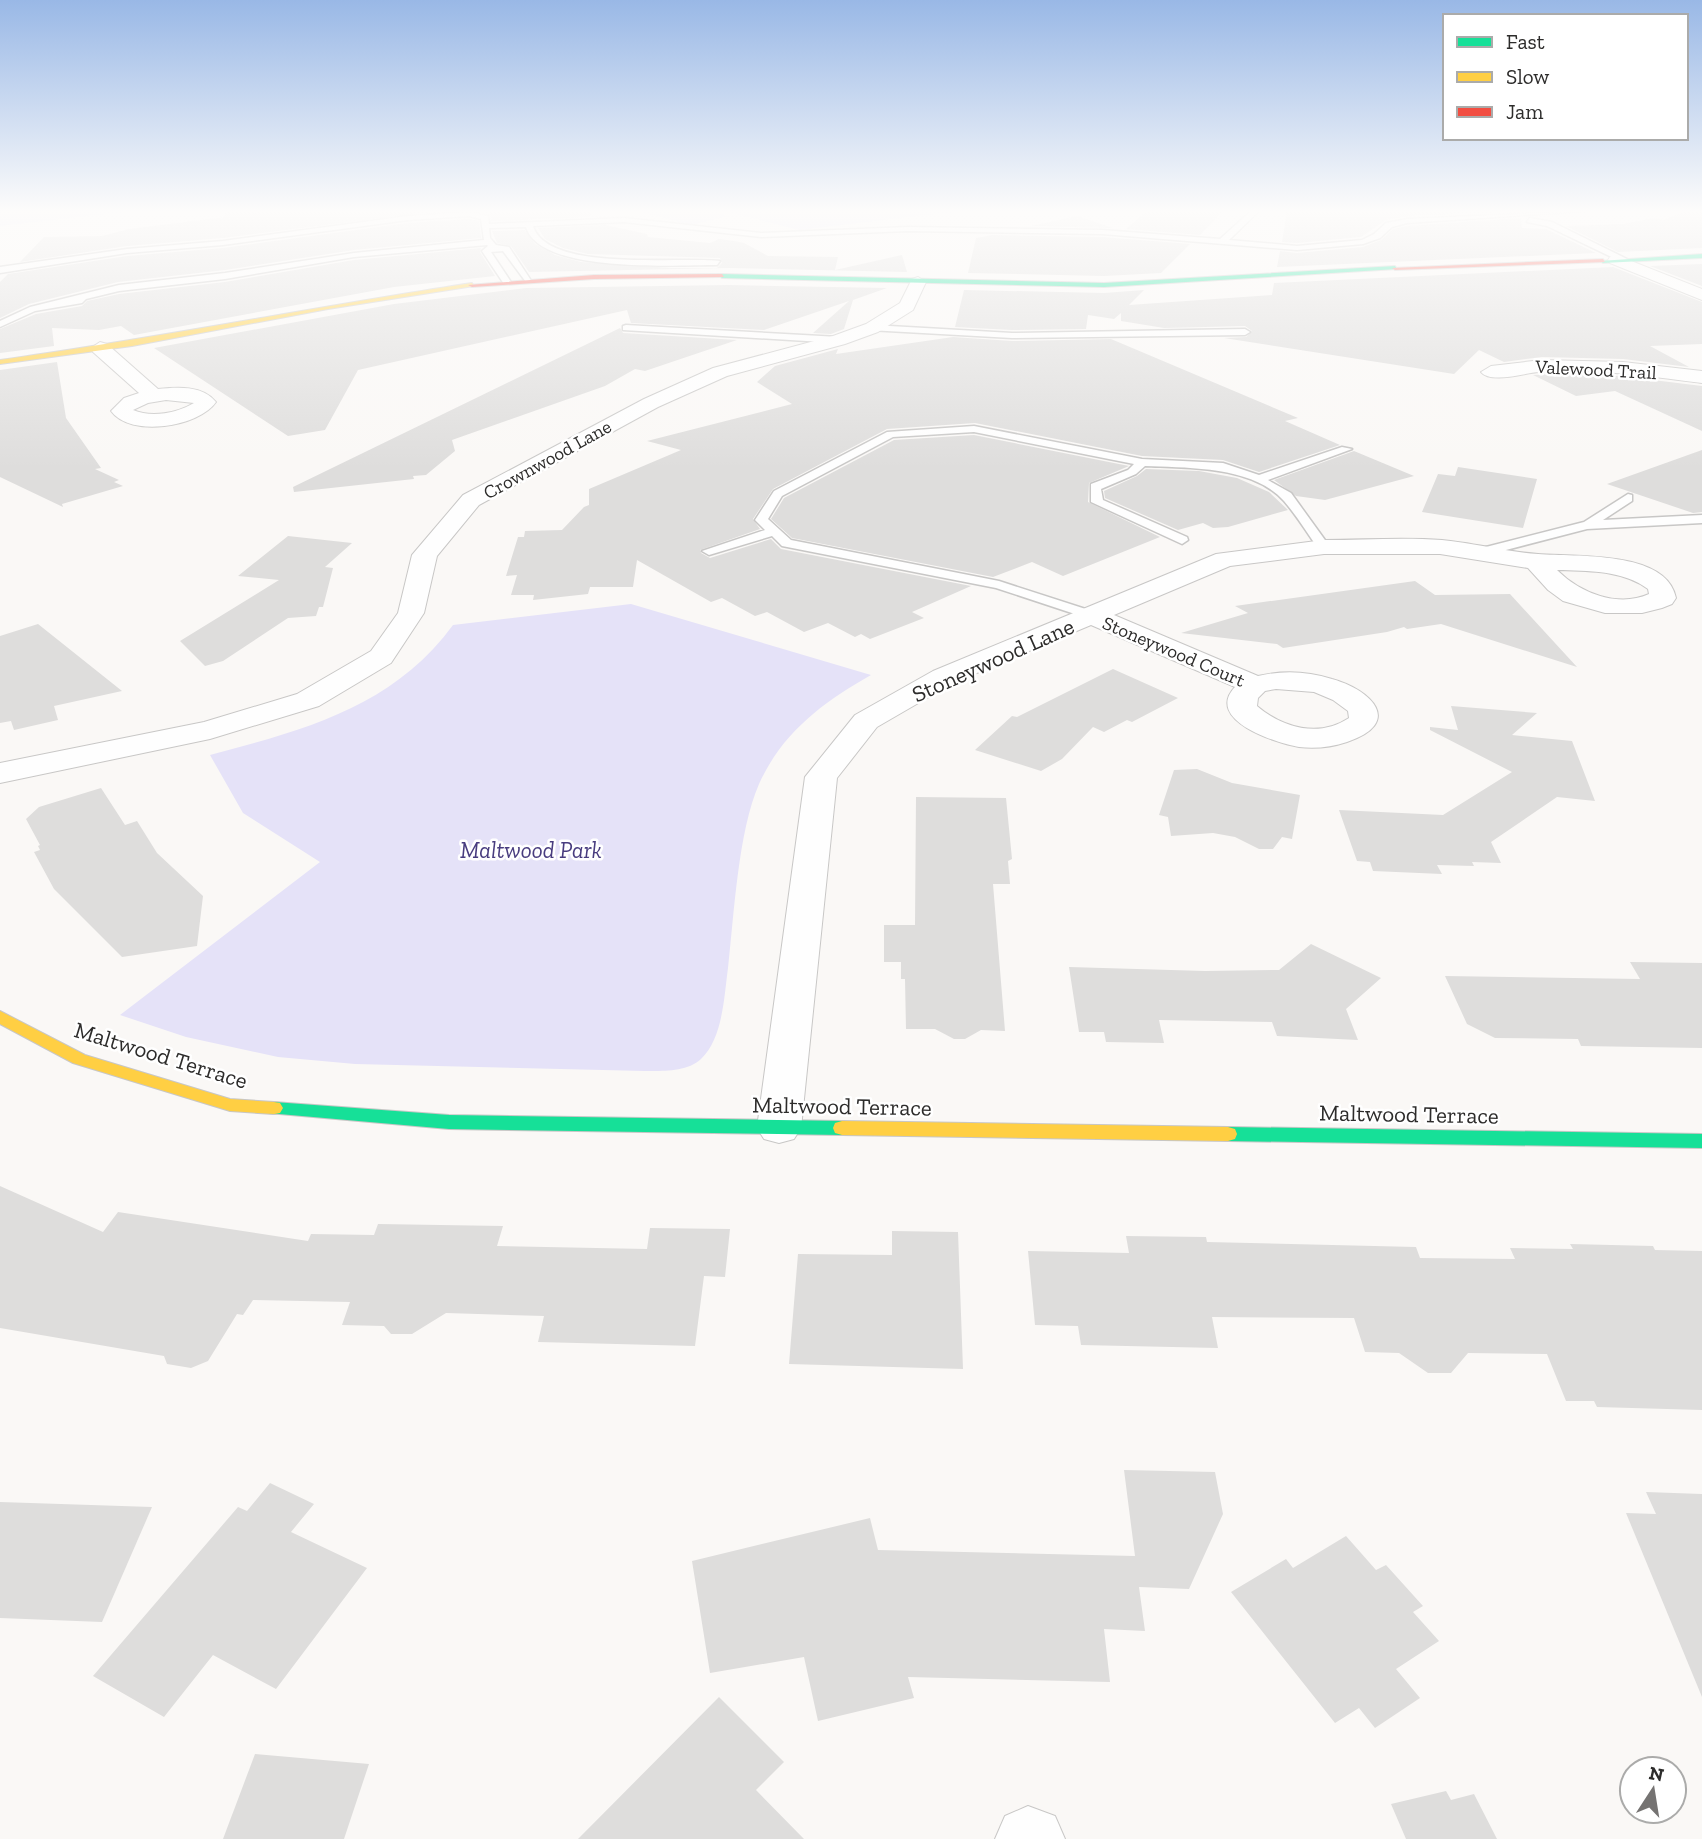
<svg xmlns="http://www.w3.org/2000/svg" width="1702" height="1839" viewBox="0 0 1702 1839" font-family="'Zilla Slab',serif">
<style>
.green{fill:#e5e2f8}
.building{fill:#dedddc}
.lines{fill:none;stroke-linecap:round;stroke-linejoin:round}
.lane-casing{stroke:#c8c7c6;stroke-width:3}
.street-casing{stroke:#c8c7c6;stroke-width:2}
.fast-casing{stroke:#c8c7c6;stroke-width:2}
.slow-casing{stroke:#c8c7c6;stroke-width:2}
.jam-casing{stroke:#c8c7c6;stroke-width:2}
.lane{fill:#fefefe;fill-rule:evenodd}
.street{fill:#fefefe;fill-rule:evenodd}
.fast{fill:#16e098;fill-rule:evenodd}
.slow{fill:#ffcf43;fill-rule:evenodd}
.jam{fill:#f24e42;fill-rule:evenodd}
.labels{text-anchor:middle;stroke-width:5;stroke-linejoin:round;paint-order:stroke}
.far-street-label{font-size:19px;fill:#2d2c2b;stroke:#fff}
.street-label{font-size:23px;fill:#2d2c2b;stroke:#fff}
.park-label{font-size:23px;font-style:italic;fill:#483c7f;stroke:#fff}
</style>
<rect width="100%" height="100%" fill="#faf8f6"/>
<g class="green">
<path d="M0 211H131L0 226Z"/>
<path d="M639 211H710L729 216 690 225Z"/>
<path d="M725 211H960L799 230Z"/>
<path d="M631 604 871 675C823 702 782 733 759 784 738 832 734 915 728 968 724 997 723 1038 701 1059 687 1072 663 1071 645 1071L355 1064 278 1057 186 1037 120 1015 320 862 243 813 210 755C304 730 393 707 453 625Z"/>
</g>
<g class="building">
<path d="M225 211H437L223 238 127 246 20 262 44 237 102 236 129 229 225 217Z"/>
<path d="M479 211H591L590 217 491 221 490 214Z"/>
<path d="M1147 211H1223L1200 235 1126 229Z"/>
<path d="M1287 211H1516L1407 216 1386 220 1361 237 1297 243 1282 242Z"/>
<path d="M1686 211H1702V248L1618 252 1566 226 1623 224 1654 218 1663 220Z"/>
<path d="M1077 216 1113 228 1031 226Z"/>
<path d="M1521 218 1522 228 1546 229 1596 253 1277 267 1280 251 1297 253 1363 247 1381 240 1393 229 1407 226Z"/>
<path d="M469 219 479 221 481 238 354 250 225 270 118 282 29 304 0 318V282L8 274 127 256 223 248 408 223Z"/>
<path d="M605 225 647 234 648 237 710 243 719 239 734 241 744 243 768 256 838 257 835 270 902 255 907 272 729 268 529 272 511 246 497 243 492 231 525 230 535 244 555 255 581 262 672 268H717L722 263 720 258 588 254 563 248 545 239 538 228Z"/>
<path d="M992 235 1102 237 1190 244 1161 273 1104 276 968 273 976 238Z"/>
<path d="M481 248 480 252 495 276 394 287 134 335 121 326 99 330 52 328 54 346 0 353V329L36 314 82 306 87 301 119 294 225 282 354 260Z"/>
<path d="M1702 264V286L1650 266Z"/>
<path d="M1613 267 1702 302V344L1650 346 1689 367 1623 359 1542 357 1504 362 1479 350 1454 374 1224 338 1246 337 1252 331 1245 326 1164 328 1121 321V313L1114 319 1088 315 1086 329 1012 330 955 327 964 290 1104 293 1144 290 1129 305 1272 295 1274 283Z"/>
<path d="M729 285 887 288 853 300 844 329 831 334 813 333 849 301 764 330 631 323 627 310 358 370 325 430 288 436 154 348 394 304 526 288Z"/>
<path d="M620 328 623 333 737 340 645 371 635 369 605 386 452 440 455 451 426 475 413 476 414 479 294 492 293 487Z"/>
<path d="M953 337 1012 341 1111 339 1298 418 1285 421 1340 445 1259 472 1223 460 1142 456 975 423 887 429 773 489 753 519 760 529 700 550 701 553 710 558 771 539 781 549 971 586 912 612 924 618 870 639 861 634 855 637 828 623 804 632 767 612 755 616 722 598 711 602 637 560 633 587H590L588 594 533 600 534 595H511L517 575 506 576 518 537H524L525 531 562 530 584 507 589 505V489L681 450 647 441 792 404 757 382 775 366 838 349 836 354Z"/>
<path d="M57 362 66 418 101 468 95 469 119 480 114 482 123 486 62 504 63 507 0 477V370Z"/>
<path d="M1559 374 1620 376 1702 386V431L1615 391 1576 396 1533 375Z"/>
<path d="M974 435 1129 466 1089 483 1088 502 1160 537 1063 576 1032 562 993 577 792 538 771 519 784 498 894 440Z"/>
<path d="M1702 450V512L1693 513 1607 484Z"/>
<path d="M1354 451 1414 476 1325 500 1296 496 1274 480Z"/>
<path d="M1458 467 1537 479 1523 528 1422 512 1438 474 1455 476Z"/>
<path d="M1146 469 1199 471 1237 478 1269 492 1288 510 1228 527 1213 528 1203 523 1178 530 1105 498 1104 491 1137 476Z"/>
<path d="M288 536 352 543 325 567 333 568 323 607H319L316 616 288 618 223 661 205 666 180 641 279 580 238 576Z"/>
<path d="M1415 581 1435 595 1510 594 1577 667 1441 624 1407 629 1404 627 1387 632 1283 648 1277 644 1181 633 1248 613 1235 606Z"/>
<path d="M38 624 122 691 54 706 58 720 14 730 11 721 0 723V636Z"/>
<path d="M1113 669 1178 698 1132 722 1127 720 1104 732 1093 727 1062 759 1041 771 975 750 1012 716 1017 717Z"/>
<path d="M1451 706 1537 713 1512 735 1572 741 1595 801 1557 797 1491 842 1501 863 1472 862 1474 866 1437 865 1442 874 1373 871 1370 862 1357 861 1339 810 1443 815 1512 772 1430 730V727L1458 730Z"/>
<path d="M1197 769 1232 783 1300 795 1292 839 1282 837 1273 849H1259L1235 837 1213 833 1171 836 1168 817 1159 815 1174 770Z"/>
<path d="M101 788 125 825 137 821 157 853 203 896 197 946 122 957 54 889 34 852 40 850 38 846 40 845 26 819 39 807Z"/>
<path d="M916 797 1006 798 1012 859 1008 861 1010 884H993L1005 1031 981 1030 965 1039H954L935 1029H906L905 979H901V962H884V925H915Z"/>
<path d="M1311 944 1381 978 1346 1009 1358 1040 1277 1036 1272 1022 1159 1020 1164 1043 1106 1042 1104 1032H1079L1069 967 1205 971 1279 970Z"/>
<path d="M1630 962 1702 963V1048L1581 1046 1578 1039 1495 1038 1467 1024 1445 976 1640 979Z"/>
<path d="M0 1186 103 1232 118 1212 308 1241 311 1234 374 1235 378 1224 503 1226 497 1246 647 1249 650 1228 730 1229 725 1277 704 1276 695 1346 538 1342 544 1316 446 1313 412 1334H391L384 1326 342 1325 350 1302 253 1300 243 1315 237 1314 208 1361 191 1368 167 1364 164 1356 0 1328Z"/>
<path d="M892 1231 958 1232 963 1369 789 1364 798 1254 892 1255Z"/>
<path d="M1126 1236 1206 1237 1207 1242 1416 1247 1420 1258 1515 1259 1510 1248 1573 1249 1570 1244 1653 1246 1655 1250 1702 1251V1410L1597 1407 1594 1401H1566L1547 1354 1468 1353 1451 1373H1428L1399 1353 1365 1352 1354 1318 1212 1317 1218 1348 1081 1345 1078 1326 1035 1325 1028 1251 1129 1253Z"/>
<path d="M1124 1470 1215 1472 1223 1514 1189 1589 1139 1587 1145 1631 1104 1629 1110 1682 908 1677 914 1698 818 1721 804 1657 710 1673 692 1561 870 1518 878 1550 1135 1556Z"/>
<path d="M270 1483 314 1504 291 1532 367 1568 276 1689 213 1655 164 1717 93 1676 238 1507 247 1511Z"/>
<path d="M1646 1492 1702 1494V1697L1626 1513 1656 1514Z"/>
<path d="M0 1502 152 1507 102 1622 0 1618Z"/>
<path d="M1346 1536 1376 1570 1386 1565 1423 1606 1413 1612 1439 1641 1396 1669 1420 1698 1375 1728 1359 1708 1335 1723 1231 1592 1286 1559 1293 1568Z"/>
<path d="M719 1697 784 1762 756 1790 804 1839H578Z"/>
<path d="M255 1754 369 1764 344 1839H223Z"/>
<path d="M1446 1791 1451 1800 1474 1794 1497 1839H1406L1391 1804Z"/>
</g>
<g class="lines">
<g class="lane-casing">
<g id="lane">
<path d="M1251 211H1259L1229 240 1297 246 1362 240 1374 234 1386 223 1407 219 1585 211 1407 223 1392 227 1380 238 1363 244 1297 250 1102 234 908 231 761 237 624 222 533 226C547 273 680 256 720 261L717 265C676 265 540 274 526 227L489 228 490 238 496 245 509 247 532 282H526L503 251 491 252 511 282 504 284 482 251 488 246 487 245 354 257 225 279 119 291 86 299 82 303 35 311 0 327V321L30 307 119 285 225 273 354 253 484 240 481 219 469 216 408 220 223 245 127 253 0 273V267L127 249 223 241 408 216 469 212 488 216 489 224 624 218 761 233 908 227 1102 230 1220 239Z"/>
<path d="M1530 218 1552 222 1629 260 1622 262 1547 226 1527 222Z"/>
<path d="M626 325 839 337 844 340 839 343 623 330V326Z"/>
<path d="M872 325 1012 333 1245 329 1250 332 1245 335 1012 338 869 330V326Z"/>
<path d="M974 426 1142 459 1223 463 1259 475 1342 447 1352 449 1268 480 1291 493 1330 547 1324 551 1319 550C1308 534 1297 516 1284 501 1253 466 1188 468 1145 466L1136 474 1101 489 1103 500 1187 537 1188 540 1182 544 1091 502V484L1128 470 1134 464 974 432 893 437 782 496 768 519 791 540 999 581 1098 613V619L1093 620 996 588 782 546 772 536 709 555 702 551 765 530 755 520 774 491 887 432Z"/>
<path d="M1628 494 1632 495V501L1603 520 1702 515V523L1587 529 1483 556 1476 552 1478 549 1584 522Z"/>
</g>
</g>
<g class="street-casing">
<g id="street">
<path d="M1616 255 1702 289V300L1610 263 1608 260 1610 257Z"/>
<path d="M918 277 926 282 913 310 878 332 845 344 727 376 658 407 479 505 437 556 424 613 391 663 319 706 210 739 0 783V763L204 722 297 694 371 651 398 613 412 555 463 495 644 399 713 368 833 336 866 324 900 303 912 279Z"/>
<path d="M100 342 107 344 158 389C177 387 203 385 216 402 199 427 130 438 111 411L124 398 139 393 93 352 91 348ZM166 400 194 403C177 413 152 418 133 410L148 403Z"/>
<path d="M1542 360 1623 362 1702 371V383C1648 376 1593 368 1539 372 1524 373 1491 384 1481 372L1491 366Z"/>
<path d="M1324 540C1363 540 1403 537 1442 540 1475 543 1506 552 1538 554 1575 557 1667 550 1676 598L1672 604 1662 608 1642 613H1605L1563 601 1548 590 1528 568 1440 554H1324L1230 566 1114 615 1258 676C1283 670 1307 671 1332 679 1372 690 1404 723 1347 742 1332 747 1315 749 1299 747 1276 743 1204 720 1235 687L1091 625 953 683 877 727 837 778 801 1128 794 1139 779 1143 764 1139 757 1128 805 777 855 715 933 671 1216 554ZM1557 570C1588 571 1623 570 1648 589L1649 594C1618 608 1580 593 1557 570ZM1276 689 1314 692 1333 700 1348 711 1349 718C1319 738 1283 728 1257 706L1258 698 1265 691Z"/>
<path d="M1028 1806 1055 1816 1065 1839H995L1005 1816Z"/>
</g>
</g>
<g class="fast-casing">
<g id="fast">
<path d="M1702 254V258L1603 263 1600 261Z"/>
<path d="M1395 266 1397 269 1104 287 722 278 719 276 722 274 1104 283Z"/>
<path d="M274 1102 449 1115 842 1121 849 1123 851 1128 849 1133 842 1135 449 1129 268 1113 265 1108 268 1103Z"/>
<path d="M1228 1127 1702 1134V1148L1228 1141 1221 1139 1219 1134 1221 1129Z"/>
</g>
</g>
<g class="slow-casing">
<g id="slow">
<path d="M472 283 474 286 328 309 132 346 0 364V360C158 338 314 307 472 283Z"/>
<path d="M0 1011 85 1055 230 1099 274 1102 280 1103 283 1108 280 1113 274 1114 230 1111 73 1063 0 1024Z"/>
<path d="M842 1121 1228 1127 1235 1129 1237 1134 1235 1139 1228 1141 842 1135 835 1133 833 1128 835 1123Z"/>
</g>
</g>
<g class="jam-casing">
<g id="jam">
<path d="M1603 259 1605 262 1395 270 1392 268Z"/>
<path d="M722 274 724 277 594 279 472 287 468 285 594 275Z"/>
</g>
</g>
<use href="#lane" class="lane"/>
<use href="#street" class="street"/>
<use href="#fast" class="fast"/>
<use href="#slow" class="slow"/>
<use href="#jam" class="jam"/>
</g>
<linearGradient id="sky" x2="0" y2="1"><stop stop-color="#99b8e6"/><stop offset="0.45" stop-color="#fdfcfb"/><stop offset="1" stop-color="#fdfcfb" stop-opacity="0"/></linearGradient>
<rect width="1702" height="469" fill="url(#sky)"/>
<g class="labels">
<g class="far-street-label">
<text transform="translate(1596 369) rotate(3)" y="7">Valewood Trail</text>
<text transform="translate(547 459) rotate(-29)" y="7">Crownwood Lane</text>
<text transform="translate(1174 651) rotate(23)" y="7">Stoneywood Court</text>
</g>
<g class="street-label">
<text transform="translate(993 660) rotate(-24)" y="8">Stoneywood Lane</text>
<text transform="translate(161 1055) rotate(17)" y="8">Maltwood Terrace</text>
<text transform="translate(842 1106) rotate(1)" y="8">Maltwood Terrace</text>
<text transform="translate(1409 1114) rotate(1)" y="8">Maltwood Terrace</text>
</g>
<g class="park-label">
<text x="531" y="858">Maltwood Park</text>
</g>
</g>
<rect x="1443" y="14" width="245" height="126" fill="#ffffff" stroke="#ababaa" stroke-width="2"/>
<rect x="1457" y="37" width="35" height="10" fill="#16e098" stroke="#ababaa" stroke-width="2"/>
<text x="1506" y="49" font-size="21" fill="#2d2c2b">Fast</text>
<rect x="1457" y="72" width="35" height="10" fill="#ffcf43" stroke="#ababaa" stroke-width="2"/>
<text x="1506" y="84" font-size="21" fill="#2d2c2b">Slow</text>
<rect x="1457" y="107" width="35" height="10" fill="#f24e42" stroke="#ababaa" stroke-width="2"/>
<text x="1506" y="119" font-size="21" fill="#2d2c2b">Jam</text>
<g transform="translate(1653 1790) rotate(12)"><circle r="33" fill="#ffffff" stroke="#ababaa" stroke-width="2"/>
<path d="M0-5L12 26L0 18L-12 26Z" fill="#757372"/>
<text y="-10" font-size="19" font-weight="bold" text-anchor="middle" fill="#2d2c2b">N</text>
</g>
</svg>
